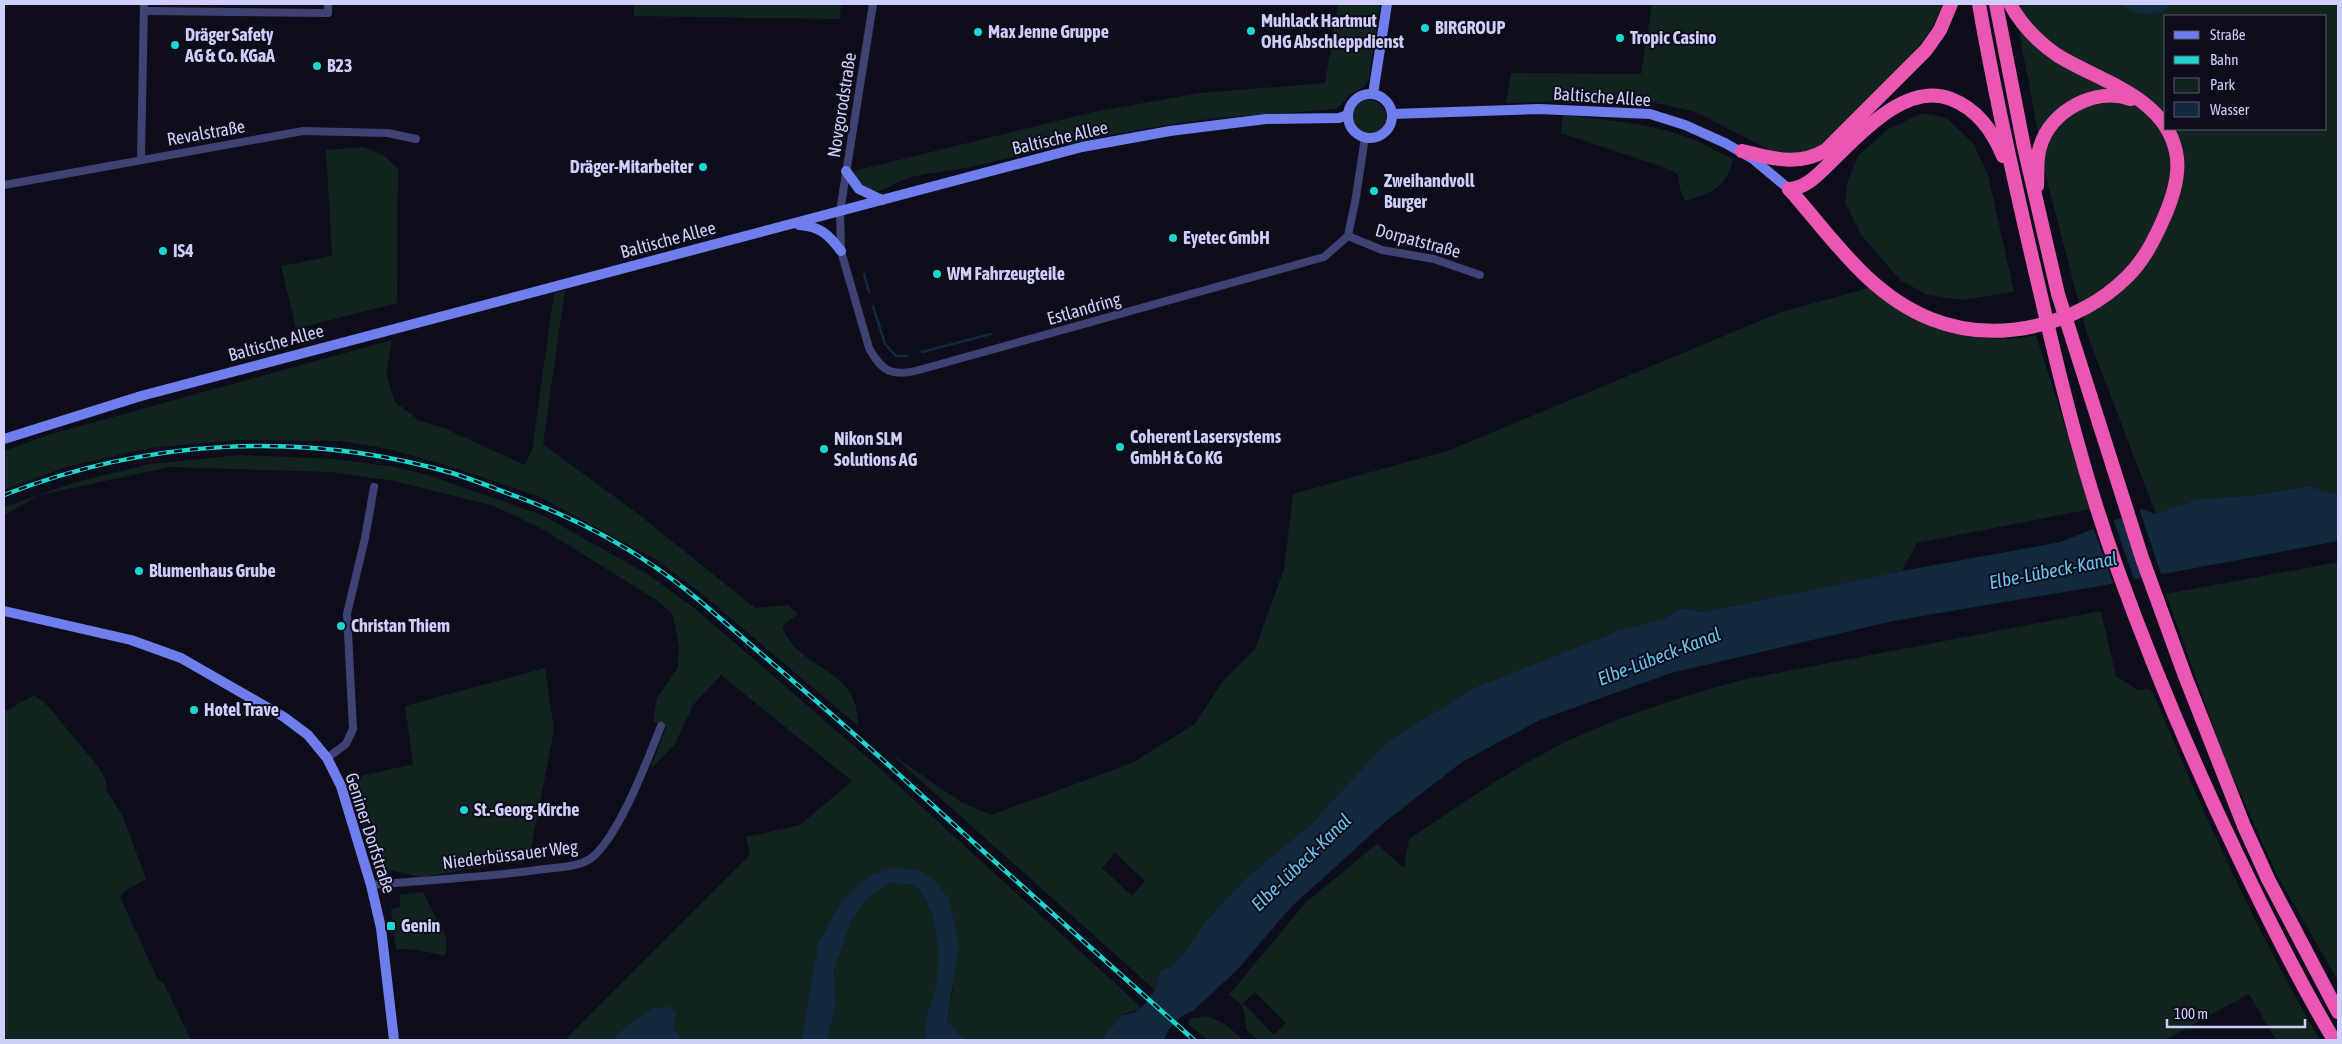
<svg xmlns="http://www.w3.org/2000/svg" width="2342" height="1044" viewBox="0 0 2342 1044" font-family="'Asap Condensed',sans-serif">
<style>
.green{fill:#112420;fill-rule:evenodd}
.water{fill:#132a3e}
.pier{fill:#0e0d1b}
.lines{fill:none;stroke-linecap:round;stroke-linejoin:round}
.stream{stroke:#132a3e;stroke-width:2.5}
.street{stroke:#3e4374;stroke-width:8}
.secondary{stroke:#707eed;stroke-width:10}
.highway{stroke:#ea57b2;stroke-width:14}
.rail-casing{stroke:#1bd7d0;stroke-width:4.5}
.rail{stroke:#0e0d1b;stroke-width:2.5;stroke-dasharray:8;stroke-linecap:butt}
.poi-dot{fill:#1bd7d0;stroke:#0e0d1b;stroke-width:2}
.labels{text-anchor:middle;stroke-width:4;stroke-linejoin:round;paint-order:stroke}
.poi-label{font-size:18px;font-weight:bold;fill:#cdcef9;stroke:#0e0d1b;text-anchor:start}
.street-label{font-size:18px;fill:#cdcef9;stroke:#0e0d1b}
.water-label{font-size:19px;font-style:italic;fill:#68c1ec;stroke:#0e0d1b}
</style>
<rect width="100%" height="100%" fill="#0e0d1b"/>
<g class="green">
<path d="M634 4H841L840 19 634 16Z"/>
<path d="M1338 4H1380L1369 79 1364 87 1349 95 1339 107 1333 109C1290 114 1245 114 1202 120 1127 130 1053 147 980 165 955 171 930 171 906 179 893 183 885 193 871 190 861 188 857 180 854 171L1093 112 1200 93 1325 83Z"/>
<path d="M1652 4H1942C1927 55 1854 114 1814 151L1795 156 1777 154 1696 112 1638 99 1506 103 1511 73 1641 74Z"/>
<path d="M2014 4H2338V495L2309 486 2257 495 2199 499 2156 514 2087 334 2047 181ZM2166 16H2326V129H2166Z"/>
<circle cx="1369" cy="117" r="17"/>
<path d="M1923 113 1946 118 1973 143 1988 175 2014 292 1962 300 1928 295 1901 281 1862 236 1845 202 1848 180 1859 155 1888 129Z"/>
<path d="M1563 115C1608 121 1657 123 1699 142 1711 147 1722 154 1733 159 1726 188 1712 193 1685 201L1680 189 1678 174 1663 167 1561 133Z"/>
<path d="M364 147 383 155 398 169 397 303 296 329 281 266 332 256 326 150Z"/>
<path d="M1869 288C1917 323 1976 349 2036 335L2091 509 1917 543 1902 571 1703 612 1682 608 1663 619 1618 631 1471 689 1385 744 1311 824 1246 878 1206 921 1192 943 1172 966 1160 971 1159 982 1155 990 891 754 961 802 991 815 1132 763 1195 724 1222 682 1255 649 1284 569 1293 494 1450 450 1781 312ZM1115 853 1145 881 1132 896 1102 868Z"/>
<path d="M565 290 543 444 638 514 755 608 788 605 798 614 782 626C798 672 860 666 858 726L701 593 655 559 540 497 446 465 388 449 341 441 238 440 150 448 66 467 4 490V451L51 434 392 340 386 374 395 402 420 421 444 428 525 465 532 450 554 293Z"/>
<path d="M240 455 335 459 395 467 428 475 542 515 649 575 698 611 876 765 1141 1007C1135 1012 1130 1011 1123 1015 1115 1021 1108 1032 1102 1040H969L958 1034 947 1022 953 989 932 877 869 876 812 994 802 1040H682L673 1027 677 1014 624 1028 613 1040H565L750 855 746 837 800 825 852 781 721 675 693 705 675 744 650 770 666 727 653 722 657 698 678 668 679 647 673 615 658 601 544 530 494 506 394 481 330 472 170 467 40 495 4 515V507L76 482 150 464Z"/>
<path d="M2338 562V981L2276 873 2225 759 2166 594Z"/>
<path d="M2101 611 2116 676 2138 690 2149 689 2153 693C2203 812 2255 929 2320 1040H2276L2249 994 2165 1040H1258L1246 1029C1245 1011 1245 1005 1229 995L1306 902 1377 844 1404 868 1409 839C1459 806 1509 770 1564 743 1619 716 1686 695 1746 679ZM1255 992 1286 1023 1274 1035 1243 1003Z"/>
<path d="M545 668 554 730 529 859 421 877 381 868 372 859 349 779 413 764 405 706Z"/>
<path d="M34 695 48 706 99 768 106 780V789L123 817 146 879 125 891 120 897 158 980 164 984 191 1040H4V712Z"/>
<path d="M893 883 916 885C938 911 942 955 935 988 932 1007 921 1019 926 1040H827L836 1004 834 969 853 917 871 895Z"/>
<path d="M423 892 447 939 445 956 417 950 396 949 391 909 401 906 399 895Z"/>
<path d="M1206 1016C1221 1020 1232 1029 1243 1040H1208L1189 1025V1019Z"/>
</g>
<g class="water">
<path d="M2122 4H2169L2165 11C2148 15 2135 16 2122 4Z"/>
<path d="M2309 486 2338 495V541L2105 585 1893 621 1671 673 1540 720 1462 762 1386 821 1290 908 1238 969 1194 1010C1182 1014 1168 1027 1164 1040H1102C1107 1033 1113 1025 1119 1018 1125 1013 1131 1015 1137 1011 1150 1001 1159 986 1160 971L1172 966 1192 943 1206 921 1246 878 1311 824 1385 744 1471 689 1618 631 1663 619 1682 608 1703 612 1902 571 2061 542 2142 509 2156 514 2199 499 2257 495Z"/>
<path d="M894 868 918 870 932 877 949 899 959 946 947 1021 958 1034 969 1040H926C921 1019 932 1007 935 988 942 955 938 911 916 885L892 883 871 895 853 917 834 969 836 1004 827 1040H802L819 942 839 906 869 876Z"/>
<path d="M671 1007 677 1014 673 1027 682 1040H613L624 1028 653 1008Z"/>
</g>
<g class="pier">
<path d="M2139 508 2162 577 2143 580 2121 515Z"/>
<path d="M2113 519 2135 582 2114 586 2093 527Z"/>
</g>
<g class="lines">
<g class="stream">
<path d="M864 274 869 292"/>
<path d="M873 306 885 344 896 356H907"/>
<path d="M922 352 991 334"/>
</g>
<g class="street">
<path d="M873 4 840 211 841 251 869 348C882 372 892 377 919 370L1324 257 1348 236 1356 197 1365 137"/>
<path d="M144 11 328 13V4"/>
<path d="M141 160 144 4"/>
<path d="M4 185 303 131 388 133 416 139"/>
<path d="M1348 236 1382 250 1434 259 1480 275"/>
<path d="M327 758 346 744 353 729 347 614 365 538 374 487"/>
<path d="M371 885C429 880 488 877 545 869 560 867 577 867 590 859 618 839 648 759 661 726"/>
</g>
<g class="secondary">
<path d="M1373 94 1387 4"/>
<circle cx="1370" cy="116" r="22"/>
<path d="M1392 114 1539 109 1650 114 1685 125 1725 143 1753 159 1789 189"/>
<path d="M846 171 859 189 882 200"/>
<path d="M799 225C820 226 829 235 841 251"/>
<path d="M4 439 141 396 1082 147 1170 131 1266 119 1339 118 1348 115"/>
<path d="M4 611 131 640 181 658 284 717 308 735 327 758 341 786 371 885 381 928 394 1040"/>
</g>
<g class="highway">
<path d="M1979 4C1996 102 2018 199 2041 296 2062 388 2085 479 2117 568 2152 665 2192 760 2237 854 2267 917 2298 980 2334 1040"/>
<path d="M1996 4 2024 147 2058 294 2142 558 2185 676 2244 826 2268 879 2338 1012"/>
<path d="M1742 151C1771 158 1798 167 1826 150L1926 50 1940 30 1951 4"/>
<path d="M2037 186C2038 173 2036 159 2040 147 2051 110 2095 87 2131 99"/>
<path d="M1789 189C1832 237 1868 294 1931 319 1996 345 2078 326 2128 276 2144 260 2154 240 2163 220 2172 200 2181 174 2176 152 2165 96 2098 81 2057 55 2038 42 2021 24 2010 4"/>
<path d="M1789 189C1807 188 1818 174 1830 163 1859 135 1906 81 1951 99 1977 109 1992 130 2003 156"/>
</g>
<g class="rail-casing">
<path id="rail" d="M4 495C147 439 303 430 452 473 474 480 496 489 518 497 566 515 613 538 655 567 692 592 725 623 759 652 812 697 865 743 917 791 1009 875 1101 957 1194 1040"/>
</g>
<use href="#rail" class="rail"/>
</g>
<g class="poi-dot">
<circle cx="1425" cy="28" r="5"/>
<circle cx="1251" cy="31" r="5"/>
<circle cx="978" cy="32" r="5"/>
<circle cx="1620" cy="38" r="5"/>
<circle cx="175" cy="45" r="5"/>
<circle cx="317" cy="66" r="5"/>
<circle cx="703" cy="167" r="5"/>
<circle cx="1374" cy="191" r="5"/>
<circle cx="1173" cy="238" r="5"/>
<circle cx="163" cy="251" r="5"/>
<circle cx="937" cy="274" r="5"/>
<circle cx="1120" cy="447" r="5"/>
<circle cx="824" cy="449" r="5"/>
<circle cx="139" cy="571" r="5"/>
<circle cx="341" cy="626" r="5"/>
<circle cx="194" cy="710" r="5"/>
<circle cx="464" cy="810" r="5"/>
<rect x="386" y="921" width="10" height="10" rx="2.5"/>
</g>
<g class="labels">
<g class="poi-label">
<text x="1261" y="27">Muhlack Hartmut<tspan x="1261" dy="21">OHG Abschleppdienst</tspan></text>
<text x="1435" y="34">BIRGROUP</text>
<text x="988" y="38">Max Jenne Gruppe</text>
<text x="185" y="41">Dräger Safety<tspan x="185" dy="21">AG &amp; Co. KGaA</tspan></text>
<text x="1630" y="44">Tropic Casino</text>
<text x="327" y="72">B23</text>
<text x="693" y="173" text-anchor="end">Dräger-Mitarbeiter</text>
<text x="1384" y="187">Zweihandvoll<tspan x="1384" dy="21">Burger</tspan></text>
<text x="1183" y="244">Eyetec GmbH</text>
<text x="173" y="257">IS4</text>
<text x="947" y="280">WM Fahrzeugteile</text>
<text x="1130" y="443">Coherent Lasersystems<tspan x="1130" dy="21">GmbH &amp; Co KG</tspan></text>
<text x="834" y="445">Nikon SLM<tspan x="834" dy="21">Solutions AG</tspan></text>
<text x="149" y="577">Blumenhaus Grube</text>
<text x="351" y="632">Christan Thiem</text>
<text x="204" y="716">Hotel Trave</text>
<text x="474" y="816">St.-Georg-Kirche</text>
<text x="401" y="932">Genin</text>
</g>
<g class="street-label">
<text transform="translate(1602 97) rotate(4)" y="6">Baltische Allee</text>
<text transform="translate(842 105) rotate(-81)" y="6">Novgorodstraße</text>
<text transform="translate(206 133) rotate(-10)" y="6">Revalstraße</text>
<text transform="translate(1060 138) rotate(-13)" y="6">Baltische Allee</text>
<text transform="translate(668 240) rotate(-15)" y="6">Baltische Allee</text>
<text transform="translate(1418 241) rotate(15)" y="6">Dorpatstraße</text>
<text transform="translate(1084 309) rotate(-16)" y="6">Estlandring</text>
<text transform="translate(276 343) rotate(-15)" y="6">Baltische Allee</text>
<text transform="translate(370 833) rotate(72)" y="6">Geniner Dorfstraße</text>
<text transform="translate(510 855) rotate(-7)" y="6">Niederbüssauer Weg</text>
</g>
<g class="water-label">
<text transform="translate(2053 570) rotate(-11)" y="7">Elbe-Lübeck-Kanal</text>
<text transform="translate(1659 656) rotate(-21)" y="7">Elbe-Lübeck-Kanal</text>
<text transform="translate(1301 862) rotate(-44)" y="7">Elbe-Lübeck-Kanal</text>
</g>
</g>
<rect width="2342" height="1044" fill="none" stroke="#cdcef9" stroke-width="10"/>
<rect x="2164" y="15" width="162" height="115" fill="#0e0d1b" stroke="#5a5a74"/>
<rect x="2174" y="31" width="25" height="8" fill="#707eed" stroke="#5a5a74"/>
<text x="2210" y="40" font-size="15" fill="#cdcef9">Straße</text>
<rect x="2174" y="56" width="25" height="8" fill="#1bd7d0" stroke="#5a5a74"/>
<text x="2210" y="65" font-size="15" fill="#cdcef9">Bahn</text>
<rect x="2174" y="78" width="25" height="15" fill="#112420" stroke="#5a5a74"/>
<text x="2210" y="90" font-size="15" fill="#cdcef9">Park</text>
<rect x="2174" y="102" width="25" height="15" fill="#132a3e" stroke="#5a5a74"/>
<text x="2210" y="115" font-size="15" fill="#cdcef9">Wasser</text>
<path d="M2167 1019v8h138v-8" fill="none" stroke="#cdcef9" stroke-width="2.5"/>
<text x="2174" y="1019" font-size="15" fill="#cdcef9" stroke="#0e0d1b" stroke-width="4" paint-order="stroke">100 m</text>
</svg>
